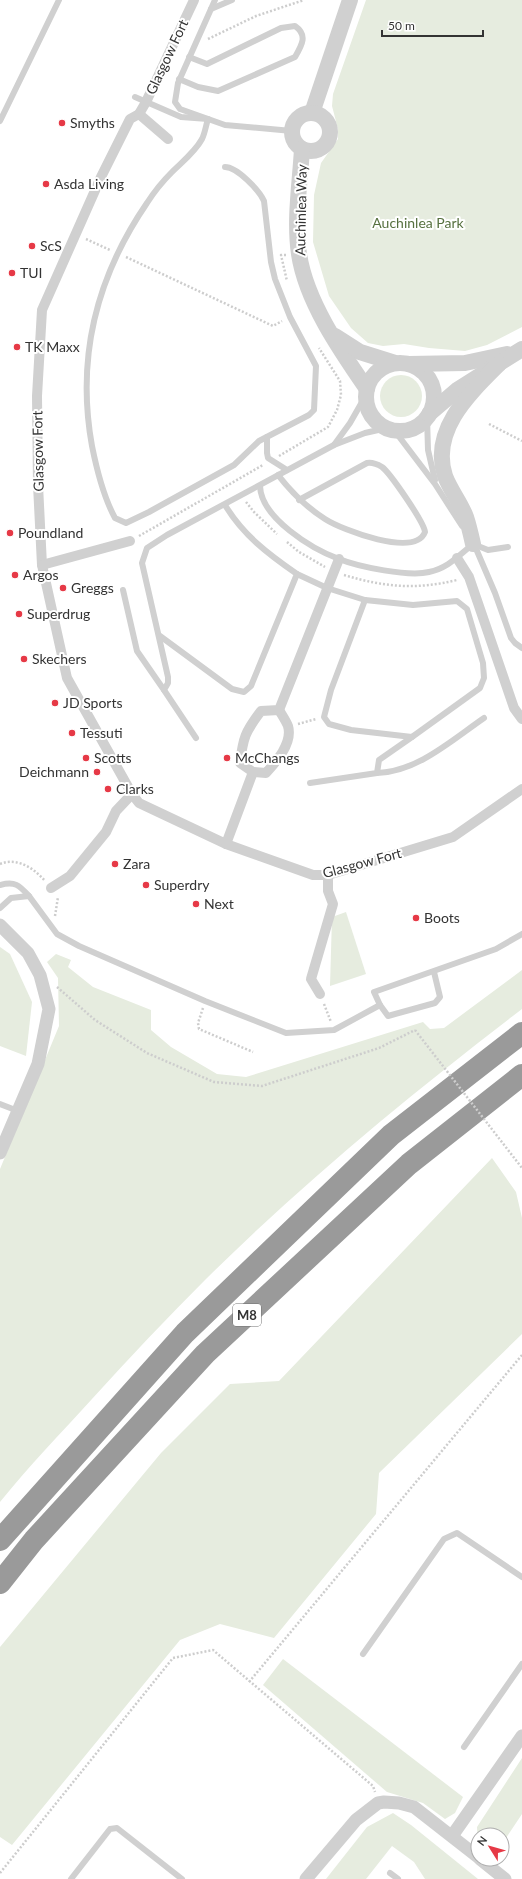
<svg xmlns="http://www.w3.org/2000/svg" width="522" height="1879" viewBox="0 0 522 1879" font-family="Lato,sans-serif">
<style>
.green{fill:#e6ecdf}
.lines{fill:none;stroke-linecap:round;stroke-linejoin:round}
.path{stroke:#cdcdcd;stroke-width:2.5;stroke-dasharray:2 2;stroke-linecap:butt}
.service{stroke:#d0d0d0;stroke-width:6}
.pedestrian{stroke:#d0d0d0;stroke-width:10}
.minor{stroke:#d0d0d0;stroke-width:13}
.tertiary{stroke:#d0d0d0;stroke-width:16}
.motorway{stroke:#9a9a9a;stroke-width:22}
.path-bridge{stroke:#cdcdcd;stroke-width:2.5;stroke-dasharray:2 2;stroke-linecap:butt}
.poi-dot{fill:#e63946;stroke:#fff;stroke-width:1.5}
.labels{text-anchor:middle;stroke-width:4;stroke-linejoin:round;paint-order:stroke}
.shield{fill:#fff;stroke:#707070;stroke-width:1}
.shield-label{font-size:13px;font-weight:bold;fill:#333}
.street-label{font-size:14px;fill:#333;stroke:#fff}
.poi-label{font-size:14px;fill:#333;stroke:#fff;text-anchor:start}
.park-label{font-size:14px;fill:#56703f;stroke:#fff}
</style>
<rect width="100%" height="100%" fill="#fff"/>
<g class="green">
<path d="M366 0H522V327L487 345 465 351 429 348 404 344 383 346 368 343 351 328 329 296 313 242 314 195 321 163 338 139V129L332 106 333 94Z"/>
<circle cx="401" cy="396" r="21"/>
<path d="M346 912 366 974 330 986 332 917Z"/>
<path d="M0 947 10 954 32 1002 26 1056 0 1046Z"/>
<path d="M56 954 71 960 68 967 93 987 151 1010V1030L171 1047 217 1074 246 1077 423 1022 430 1029 444 1028 522 970V1009C412 1093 305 1181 206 1279 167 1318 129 1358 92 1399 61 1433 29 1466 0 1502V1169L59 1026 58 978 47 962Z"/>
<path d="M492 1158 516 1192 522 1218V1334L379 1473 376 1514 274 1638 220 1624 180 1640 12 1845 0 1837V1647L161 1453 230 1384 279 1381Z"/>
<path d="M283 1659 463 1797 455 1813 445 1819 423 1803 387 1792 263 1685Z"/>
<path d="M522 1758V1814L502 1844V1835H478V1844L477 1827Z"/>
<path d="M393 1813 411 1825 478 1879H425L414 1862 392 1846 366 1879H326L367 1827Z"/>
</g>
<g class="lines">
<g class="path">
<path d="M208 39 256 16 304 0"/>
<path d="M86 239 110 250"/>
<path d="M286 255H281L287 281"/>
<path d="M126 257 273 326 282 321"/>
<path d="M489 424 522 441"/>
<path d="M279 456 328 427 337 410 341 395 340 381 319 348"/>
<path d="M246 502 254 512 277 534"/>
<path d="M139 536 263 465"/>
<path d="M287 542 299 552 325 567"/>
<path d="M344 575C384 587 416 590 457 580"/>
<path d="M298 724 316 719"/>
<path d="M0 864C17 857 34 868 45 881"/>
<path d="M55 916 58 897"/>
<path d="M57 987 95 1020 147 1053 214 1082 262 1086 379 1048 415 1030"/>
<path d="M324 1004 331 1022"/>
<path d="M203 1008 198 1023 199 1029 253 1052"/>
<path d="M249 1682 522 1355"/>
<path d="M0 1873 173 1658 213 1650 373 1786 375 1792"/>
</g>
<g class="service">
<path d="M215 0 178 83 175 102 180 109 225 125 292 131"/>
<path d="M211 9 232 0"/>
<path d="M179 79 198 87 218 91 295 57C302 45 308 35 295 26L281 28 207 64 189 57"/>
<path d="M135 97 181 117 208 119C206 125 205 133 202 139 195 152 182 162 172 172 163 181 154 192 147 203 97 276 76 358 92 446 97 471 103 496 115 518L126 523 149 512 234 465 259 441 309 415 314 410 316 366 290 317 275 279 271 262 264 201C259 190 237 167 225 167"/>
<path d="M0 121 59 0"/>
<path d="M427 417 428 450 435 480"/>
<path d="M394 430 435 484 462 526"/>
<path d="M267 437V453L268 458 287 470"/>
<path d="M334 445 350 423 366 395"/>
<path d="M278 475C292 493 306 507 325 519 342 530 415 558 425 532 424 522 390 473 382 467 377 464 373 462 367 463L299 500"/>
<path d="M260 486C261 518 312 549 339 559 359 567 409 577 429 572 448 568 458 556 472 545"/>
<path d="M473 544 488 550 508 547"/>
<path d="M474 544 495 593 511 638 515 643 522 648"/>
<path d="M297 574 327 588 365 600"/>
<path d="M123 590 137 651 164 690"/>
<path d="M365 600 413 605 457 601 467 609 483 663 484 678 480 688 412 737 351 730 329 724 324 717 331 690Z"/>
<path d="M160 636 232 689 244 692 251 686 297 574C268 554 243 535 225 505"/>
<path d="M196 738 164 690 168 683V677L142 563 147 548 167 535 334 445 365 433 387 428"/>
<path d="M377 773C417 772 452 740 484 718"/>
<path d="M310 783 377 773 379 760 412 737"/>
<path d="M0 885C15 881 19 885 29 896L11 898 0 908"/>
<path d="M29 896 57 934 79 946 205 1001 286 1033 334 1030 380 1005 374 992 496 949 522 934"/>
<path d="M380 1005 388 1016 435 1003 440 997 434 972"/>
<path d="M0 1104 18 1111"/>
<path d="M363 1654 444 1539 457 1533 522 1577"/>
<path d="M464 1747 522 1664"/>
<path d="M390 1873 398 1879"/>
<path d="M71 1879 110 1829 117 1828 182 1879"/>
</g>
<g class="pedestrian">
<path d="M194 0 146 102 139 114 130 119 101 177 42 310 37 396 38 485 42 565 67 678 132 794 139 803 226 844 313 875H328L453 837 522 789"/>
<path d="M139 114 168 139"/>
<path d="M457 558 469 577 514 708 522 719"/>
<path d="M42 565 130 541"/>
<path d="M253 772 266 773C276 762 293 743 288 726 286 721 282 715 279 710"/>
<path d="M226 844 253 772 240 763C243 738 245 732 261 711L279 710 339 559"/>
<path d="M51 888 70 876 106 832 116 811 132 794"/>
<path d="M320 994 311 979 333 904 328 891V875"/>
</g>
<g class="minor">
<path d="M0 925 28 953 40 975 49 1009 38 1064 0 1153"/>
<path d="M452 1836 522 1736"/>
<path d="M480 1859 505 1879"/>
<path d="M306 1879 356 1820 378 1803 384 1802 399 1803 414 1807 478 1857"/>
</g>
<g class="tertiary">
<path d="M312 113 350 0"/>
<circle cx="311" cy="132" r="19"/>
<path d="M302 149C300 183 294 220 299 254 306 301 340 350 367 389"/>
<path d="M335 336 360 352 395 363"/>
<circle cx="400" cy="397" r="34"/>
<path d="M409 364 465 363 507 354"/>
<path d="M429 414 457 390 522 349"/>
<path d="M473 544C471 535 469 526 466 517 461 503 450 490 445 476 430 430 470 393 499 364"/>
</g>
<g class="motorway">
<path d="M0 1540 185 1333 391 1135 522 1033"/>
<path d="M0 1583 34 1540 205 1354 409 1164 522 1075"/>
</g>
<path class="path-bridge" d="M415 1030 522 1168"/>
</g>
<g class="poi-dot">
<circle cx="62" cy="123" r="4"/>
<circle cx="46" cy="184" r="4"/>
<circle cx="32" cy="246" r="4"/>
<circle cx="12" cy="273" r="4"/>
<circle cx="17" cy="347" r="4"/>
<circle cx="10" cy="533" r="4"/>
<circle cx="15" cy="575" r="4"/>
<circle cx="63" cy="588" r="4"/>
<circle cx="19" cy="614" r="4"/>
<circle cx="24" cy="659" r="4"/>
<circle cx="55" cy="703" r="4"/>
<circle cx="72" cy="733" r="4"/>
<circle cx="86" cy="758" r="4"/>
<circle cx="227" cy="758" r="4"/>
<circle cx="97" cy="772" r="4"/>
<circle cx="108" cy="789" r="4"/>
<circle cx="115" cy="864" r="4"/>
<circle cx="146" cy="885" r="4"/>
<circle cx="196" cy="904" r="4"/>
<circle cx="416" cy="918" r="4"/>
</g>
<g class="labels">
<rect class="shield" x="233" y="1304" width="28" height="22" rx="3"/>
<g class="shield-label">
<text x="247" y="1320">M8</text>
</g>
<g class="street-label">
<text transform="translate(167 57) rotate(-65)" y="5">Glasgow Fort</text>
<text transform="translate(301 210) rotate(-89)" y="5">Auchinlea Way</text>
<text transform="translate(38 451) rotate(-91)" y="5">Glasgow Fort</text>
<text transform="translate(362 863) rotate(-15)" y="5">Glasgow Fort</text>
</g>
<g class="poi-label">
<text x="70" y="128">Smyths</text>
<text x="54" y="189">Asda Living</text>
<text x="40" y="251">ScS</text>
<text x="20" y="278">TUI</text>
<text x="25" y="352">TK Maxx</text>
<text x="18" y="538">Poundland</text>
<text x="23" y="580">Argos</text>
<text x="71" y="593">Greggs</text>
<text x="27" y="619">Superdrug</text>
<text x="32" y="664">Skechers</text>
<text x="63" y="708">JD Sports</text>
<text x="80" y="738">Tessuti</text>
<text x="94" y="763">Scotts</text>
<text x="235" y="763">McChangs</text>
<text x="89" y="777" text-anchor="end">Deichmann</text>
<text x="116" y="794">Clarks</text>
<text x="123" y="869">Zara</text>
<text x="154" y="890">Superdry</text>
<text x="204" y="909">Next</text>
<text x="424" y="923">Boots</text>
</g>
<g class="park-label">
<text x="418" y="228">Auchinlea Park</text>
</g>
</g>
<g transform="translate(490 1847) rotate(307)"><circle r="19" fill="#ffffff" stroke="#adadad"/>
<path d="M0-3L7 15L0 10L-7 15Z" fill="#e63946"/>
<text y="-6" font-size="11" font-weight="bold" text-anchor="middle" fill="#333333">N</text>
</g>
<path d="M382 30v6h101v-6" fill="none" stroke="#333333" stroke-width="2"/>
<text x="388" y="30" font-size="12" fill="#333333" stroke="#ffffff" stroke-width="3" paint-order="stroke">50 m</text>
</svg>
